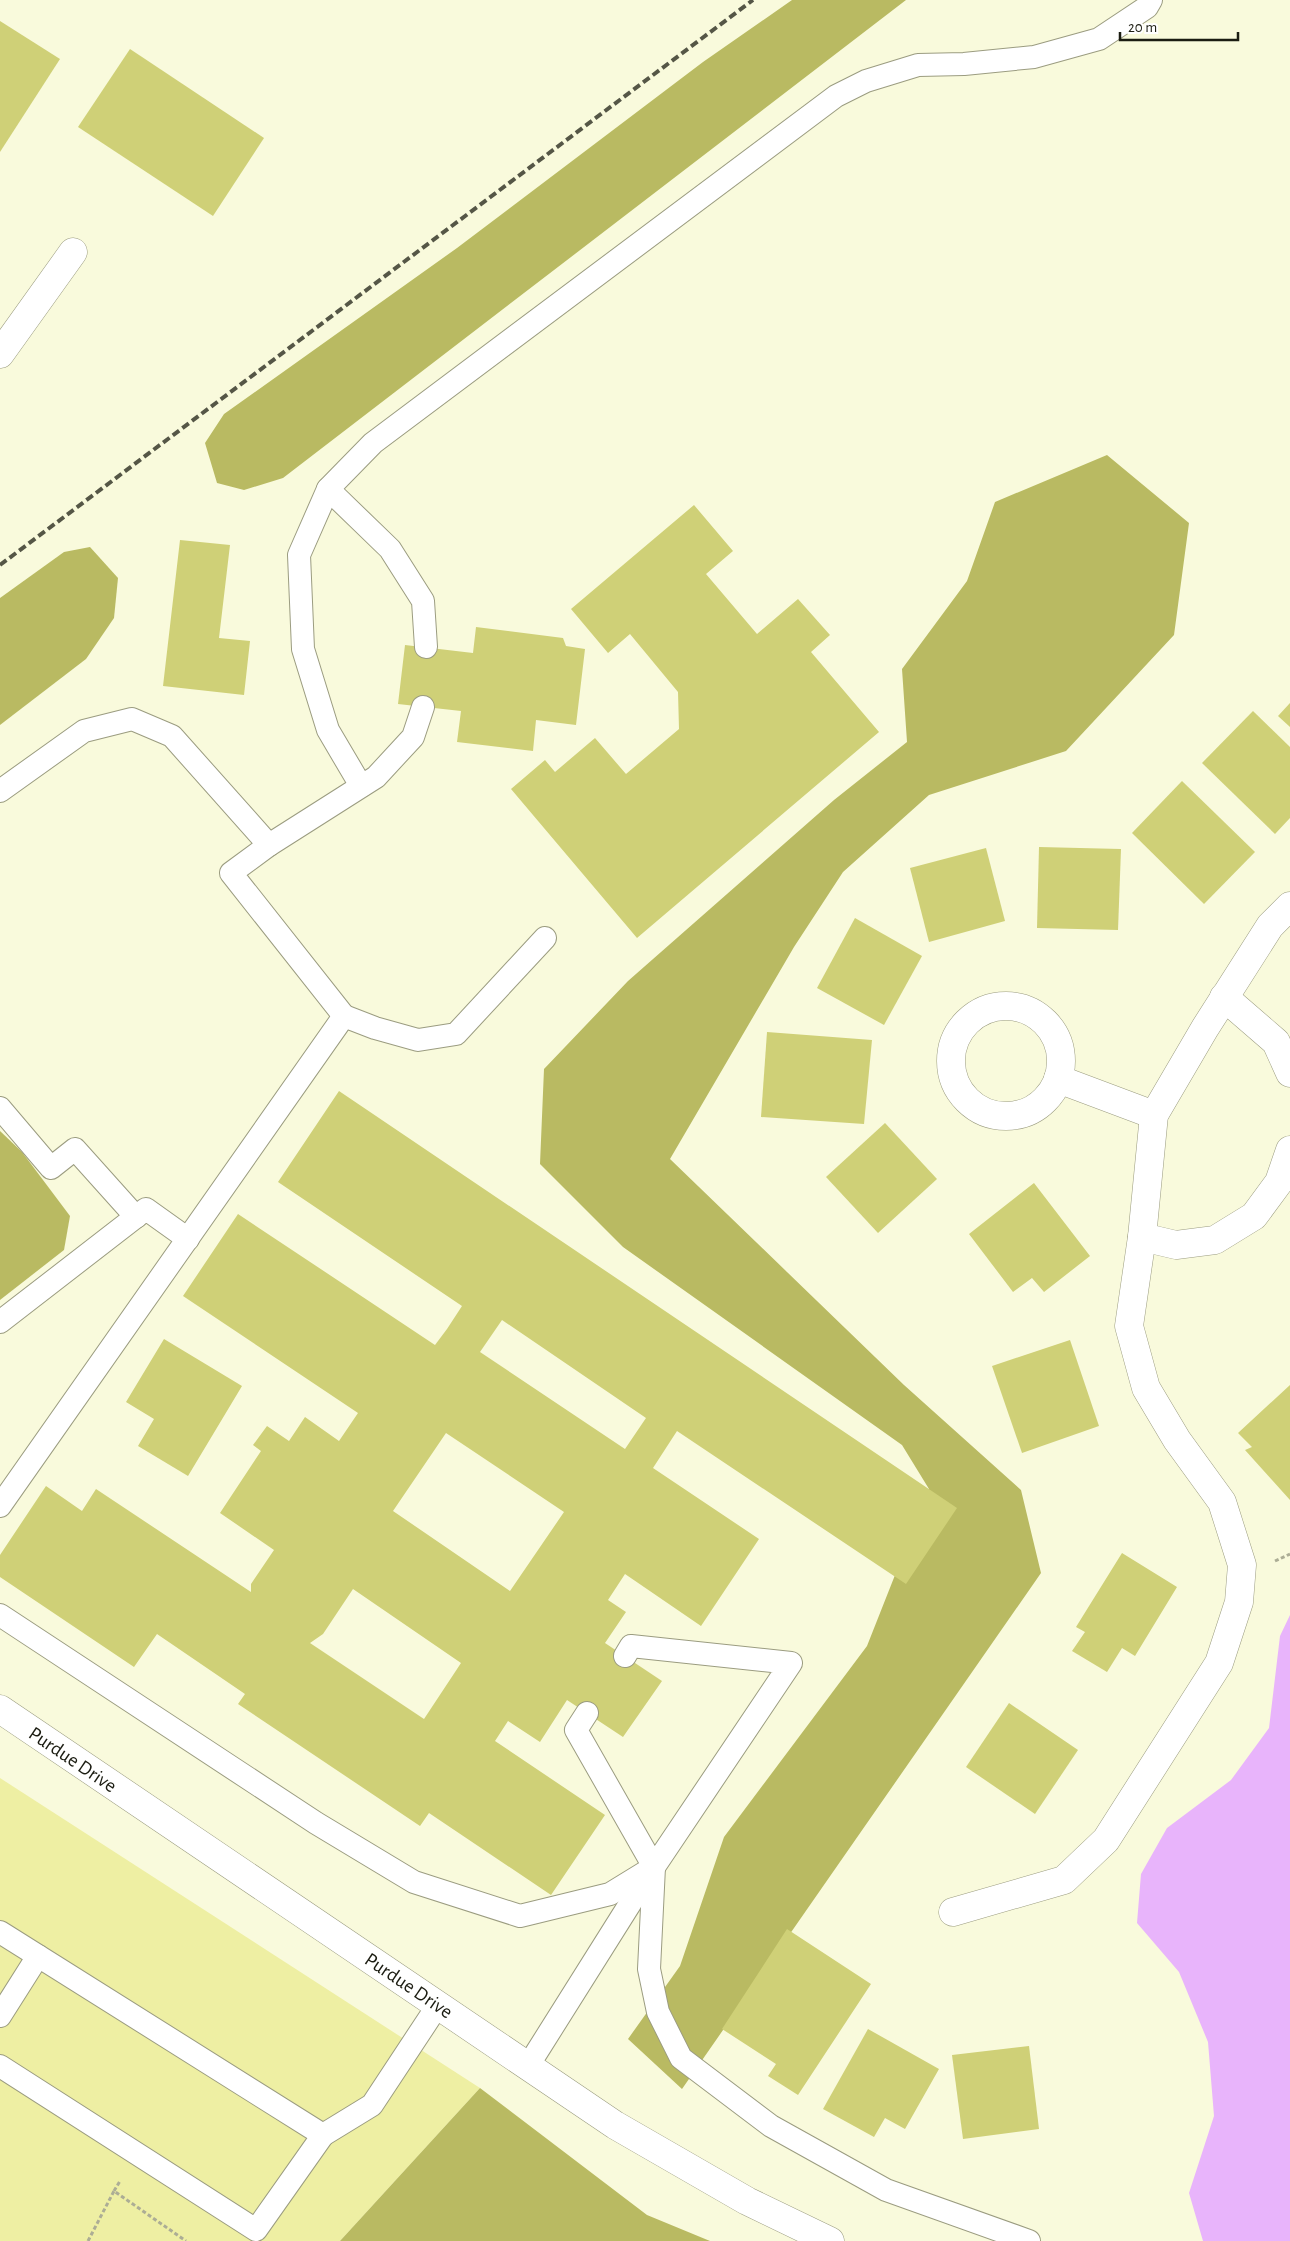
<svg xmlns="http://www.w3.org/2000/svg" width="1290" height="2241" viewBox="0 0 1290 2241" font-family="'Alegreya Sans',sans-serif">
<style>
.green{fill:#eeefa3}
.forest{fill:#b9ba62}
.water{fill:#e8b4fb}
.building{fill:#cfd077;fill-rule:evenodd}
.lines{fill:none;stroke-linecap:round;stroke-linejoin:round}
.lane-casing{stroke:#9b9c80;stroke-width:24}
.street-casing{stroke:#9b9c80;stroke-width:29}
.secondary-casing{stroke:#9b9c80;stroke-width:29}
.path{stroke:#acad95;stroke-width:3;stroke-dasharray:4 2.5;stroke-linecap:butt}
.lane{stroke:#fff;stroke-width:22}
.street{stroke:#fff;stroke-width:28}
.secondary{stroke:#fff;stroke-width:28}
.rail{stroke:#555646;stroke-width:4;stroke-dasharray:8 4;stroke-linecap:butt}
.labels{text-anchor:middle;stroke-width:4;stroke-linejoin:round;paint-order:stroke}
.street-label{font-size:20px;fill:#1b1c11;stroke:#fff}
</style>
<rect width="100%" height="100%" fill="#f9fadc"/>
<path class="green" d="M0 1778 480 2088 340 2241H0Z"/>
<g class="forest">
<path d="M792 0H906L283 478 244 490 217 483 205 443 224 414 457 248 703 62Z"/>
<path d="M1107 455 1189 523 1174 635 1066 751 929 795 843 872 794 947 670 1159 904 1385 1021 1490 1041 1573 682 2089 628 2039 680 1966 724 1837 867 1646 929 1489 902 1445 623 1247 540 1164 544 1069 628 981 834 800 907 742 902 669 967 581 995 502Z"/>
<path d="M90 547 118 578 114 618 86 659 0 725V598L64 552Z"/>
<path d="M0 1131 22 1152 70 1216 64 1250 0 1300Z"/>
<path d="M480 2088 647 2215 710 2241H340Z"/>
</g>
<path class="water" d="M1290 1615V2241H1203L1189 2193 1214 2116 1208 2042 1179 1972 1137 1923 1141 1874 1167 1828 1231 1780 1269 1728 1280 1636Z"/>
<g class="building">
<path d="M0 21 60 59 0 152Z"/>
<path d="M130 49 264 138 213 216 78 127Z"/>
<path d="M694 505 733 551 706 574 757 634 798 599 830 635 811 652 879 732 637 938 511 789 545 760 555 772 595 738 626 774 679 729 678 692 630 634 608 653 571 609Z"/>
<path d="M180 540 230 545 219 638 250 641 244 695 163 686Z"/>
<path d="M476 627 563 638 566 646 585 649 576 725 536 720 533 751 457 742 461 711 398 704 405 645 473 653Z"/>
<path d="M1290 703V727L1278 716Z"/>
<path d="M1253 711 1290 747V818L1275 834 1202 763Z"/>
<path d="M1182 781 1255 852 1204 904 1132 833Z"/>
<path d="M1039 847 1121 849 1118 930 1037 928Z"/>
<path d="M986 848 1005 921 929 942 910 868Z"/>
<path d="M855 918 922 956 884 1025 817 988Z"/>
<path d="M767 1032 872 1040 864 1124 761 1117Z"/>
<path d="M339 1091 957 1508 906 1584 677 1431 653 1468 759 1539 701 1626 625 1574 608 1600 626 1612 605 1643 662 1681 623 1737 567 1700 540 1742 508 1721 495 1741 605 1815 551 1895 429 1813 420 1826 238 1704 245 1694 157 1634 134 1667 0 1577V1555L46 1486 82 1511 96 1489 251 1592V1584L274 1550 220 1513 261 1451 253 1445 267 1426 289 1441 305 1417 339 1441 358 1413 183 1296 238 1214 435 1345 447 1329 462 1306 278 1182ZM502 1320 646 1418 625 1449 480 1352ZM446 1433 564 1512 510 1591 393 1511ZM353 1589 461 1663 424 1719 310 1643 323 1634Z"/>
<path d="M885 1123 937 1179 878 1233 826 1177Z"/>
<path d="M1034 1183 1090 1256 1044 1292 1032 1278 1013 1292 969 1234Z"/>
<path d="M164 1339 242 1386 188 1476 138 1446 154 1419 126 1402Z"/>
<path d="M1070 1340 1099 1426 1022 1453 992 1366Z"/>
<path d="M1290 1385V1500L1245 1450 1252 1447 1238 1433Z"/>
<path d="M1122 1553 1177 1587 1135 1656 1122 1648 1107 1672 1072 1651 1085 1632 1076 1627Z"/>
<path d="M1009 1703 1078 1750 1035 1814 966 1767Z"/>
<path d="M787 1929 871 1984 798 2095 768 2076 776 2064 722 2029Z"/>
<path d="M868 2029 939 2069 905 2129 885 2118 874 2137 823 2109Z"/>
<path d="M1029 2046 1039 2129 963 2139 952 2055Z"/>
</g>
<g class="lines">
<g class="lane-casing">
<g id="lane">
<path d="M328 489 390 549 423 601 426 647"/>
<path d="M361 786 328 730 303 649 299 555 328 489 373 443 836 96 866 81 918 65 964 64 1034 57 1099 39 1147 7 1151 0"/>
<path d="M0 791 84 731 132 719 172 736 269 845 231 873 344 1016"/>
<path d="M269 845 376 777 413 737 423 707"/>
<path d="M0 1108 51 1168 75 1149 136 1217"/>
<path d="M0 1322 146 1209 188 1239"/>
<path d="M0 1506 344 1016 375 1028 418 1040 456 1034 545 938"/>
<path d="M0 1615 316 1823 414 1882 520 1916 610 1894 654 1867"/>
<path d="M587 1713 576 1730 654 1867 791 1663 631 1646 625 1656"/>
<path d="M654 1867 649 1969 658 2012 681 2058 771 2126 886 2190 1029 2241"/>
<path d="M0 1932 323 2135 372 2105 438 2005"/>
<path d="M0 2016 38 1956"/>
<path d="M0 2066 256 2230 323 2135"/>
<path d="M528 2066 650 1872"/>
</g>
</g>
<g class="street-casing">
<g id="street">
<path d="M0 354 73 252"/>
<path d="M1224 997 1276 1042 1290 1073"/>
<circle cx="1006" cy="1061" r="55"/>
<path d="M1058 1079 1154 1115"/>
<path d="M1142 1237 1176 1245 1215 1240 1254 1216 1279 1182 1290 1150"/>
<path d="M953 1912 1064 1880 1106 1840 1219 1663 1239 1602 1242 1565 1222 1502 1177 1440 1146 1388 1129 1326 1142 1237 1154 1115 1205 1028 1270 926 1290 906"/>
</g>
</g>
<g class="secondary-casing">
<path id="secondary" d="M0 1709 615 2125 747 2201 830 2241"/>
</g>
<g class="path">
<path d="M1275 1561 1290 1554"/>
<path d="M114 2191 120 2181"/>
<path d="M88 2241 114 2191 186 2241"/>
</g>
<use href="#lane" class="lane"/>
<use href="#street" class="street"/>
<use href="#secondary" class="secondary"/>
<path class="rail" d="M0 565 753 0"/>
</g>
<g class="labels">
<g class="street-label">
<text transform="translate(73 1759) rotate(34)" y="7">Purdue Drive</text>
<text transform="translate(409 1985) rotate(34)" y="7">Purdue Drive</text>
</g>
</g>
<path d="M1120 32v8h118v-8" fill="none" stroke="#1b1c11" stroke-width="2.5"/>
<text x="1128" y="32" font-size="15" fill="#1b1c11" stroke="#ffffff" stroke-width="4" paint-order="stroke">20 m</text>
</svg>
